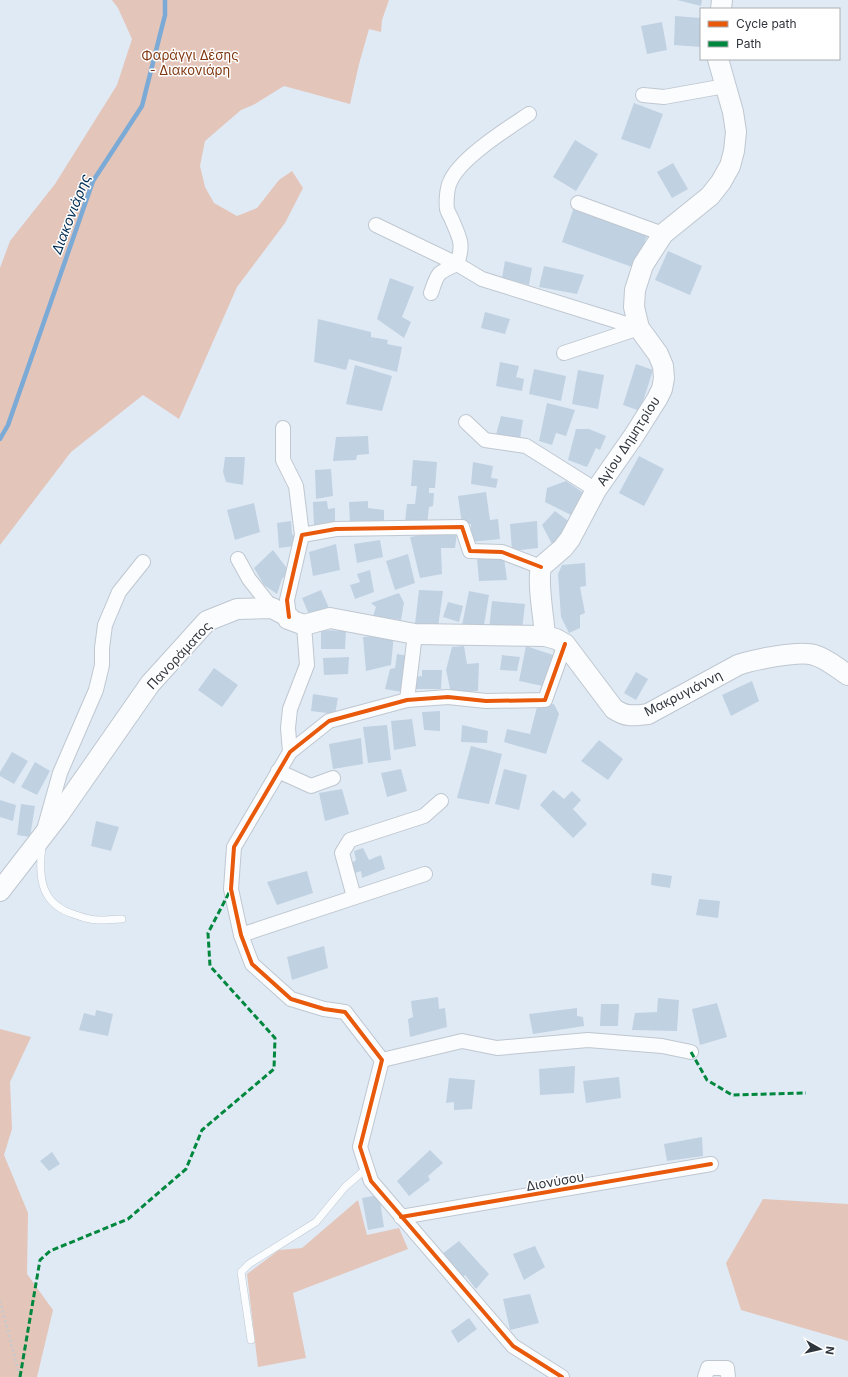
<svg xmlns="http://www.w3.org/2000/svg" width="848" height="1377" viewBox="0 0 848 1377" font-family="Inter,sans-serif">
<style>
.green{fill:#e3c5ba}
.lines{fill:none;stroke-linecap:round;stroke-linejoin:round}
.stream{stroke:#7baad6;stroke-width:4.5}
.building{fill:#c0d1e2}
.lane-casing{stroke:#bfc7d0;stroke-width:8}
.street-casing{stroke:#bfc7d0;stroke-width:16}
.secondary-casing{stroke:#bfc7d0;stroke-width:22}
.path{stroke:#c5cace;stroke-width:2.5;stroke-dasharray:2 3;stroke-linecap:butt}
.lane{stroke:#fafcfe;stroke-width:7}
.street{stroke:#fafcfe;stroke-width:14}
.secondary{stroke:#fafcfe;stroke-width:20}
.quiet{stroke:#00873e;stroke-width:3;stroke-dasharray:6 3;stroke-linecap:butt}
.cycleway-casing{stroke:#fff;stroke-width:6}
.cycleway{stroke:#e8590c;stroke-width:4}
.labels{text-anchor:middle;stroke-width:3;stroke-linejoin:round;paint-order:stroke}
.park-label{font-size:13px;fill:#7f360e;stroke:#fff}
.street-label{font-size:13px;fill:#2e353d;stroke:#fff}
.water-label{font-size:14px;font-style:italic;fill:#002d54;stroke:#fff}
</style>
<rect width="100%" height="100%" fill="#e0eaf5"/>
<g class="green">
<path d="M112 0H389L382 20 381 32 369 29 359 64 350 104 284 86 253 105 241 110 205 141 200 166 205 187 214 203 237 216 257 208 279 180 292 171 303 188 285 223 237 287 179 419 143 395 71 452 0 545V268L10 241 55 184 117 85 132 39 118 8Z"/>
<path d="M0 1029 31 1037 10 1082 12 1129 4 1155 28 1213 27 1274 53 1310 37 1377H0Z"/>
<path d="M763 1199 848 1204V1341L741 1310 726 1263Z"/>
<path d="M358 1200 367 1235 399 1228 408 1249 293 1293 306 1358 258 1367 247 1274 279 1250 302 1248Z"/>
</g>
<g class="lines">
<path class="stream" d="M0 439 8 425 93 181 142 106 165 15V0"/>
</g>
<g class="building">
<path d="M677 0H702L701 6Z"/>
<path d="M675 16 701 18V47L674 45Z"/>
<path d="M662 22 667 50 647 54 641 26Z"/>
<path d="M634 103 663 114 650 149 621 139Z"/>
<path d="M575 140 598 154 576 191 553 177Z"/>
<path d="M673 163 688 189 672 198 657 172Z"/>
<path d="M574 207 648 233 635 268 562 242Z"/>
<path d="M668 251 702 266 690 295 655 280Z"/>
<path d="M505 261 532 268 529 285 502 278Z"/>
<path d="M544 266 584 275 577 294 539 287Z"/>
<path d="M390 278 414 287 402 317 411 322 404 338 377 319Z"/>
<path d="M485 312 510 319 505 334 481 328Z"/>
<path d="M318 319 371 332V337L388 340 387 344 402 347 397 372 349 359 346 370 314 362Z"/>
<path d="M500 362 519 366 516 377 524 379 522 391 496 386Z"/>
<path d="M636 364 653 370 640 411 623 405Z"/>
<path d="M355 365 392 376 382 411 346 404Z"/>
<path d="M534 369 566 376 561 401 529 394Z"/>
<path d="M578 370 604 375 598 409 572 404Z"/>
<path d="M547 403 575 410 566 436 556 433 552 445 539 441Z"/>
<path d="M501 416 523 420 520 439 496 435Z"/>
<path d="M576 429H589L606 436 600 450 596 448 587 467 568 460Z"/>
<path d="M368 436 369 454 357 455 356 460 333 461 336 437Z"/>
<path d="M639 456 664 469 644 506 619 493Z"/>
<path d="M225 457H245L243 485 226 482 223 472Z"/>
<path d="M413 460 437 462 435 488H429V493H434L433 506 429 507 427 525 405 522 407 504H415L417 486H411Z"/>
<path d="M473 462 493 466 491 478 498 479 496 488 471 484Z"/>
<path d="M331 469 333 496 316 499 315 470Z"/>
<path d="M566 481 585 494 573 516 545 502 547 488Z"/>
<path d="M486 492 490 520 498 519 500 539 471 542V524L462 525 458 496Z"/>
<path d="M327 501 328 509 335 508V524L314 526 313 502Z"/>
<path d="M368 501V508L384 510V524H350L349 502Z"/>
<path d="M254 503 260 532 235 540 227 510Z"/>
<path d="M555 511 571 523 553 546 542 525Z"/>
<path d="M291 521 292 534 296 538 295 546 279 548 277 523Z"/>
<path d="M537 521 538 548 512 551 510 524Z"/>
<path d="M440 532 457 533 455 548H441L442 574 420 578 410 537Z"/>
<path d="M380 540 383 557 357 563 354 544Z"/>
<path d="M336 544 340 570 313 576 309 552Z"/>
<path d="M273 550 289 571 282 579 277 594 264 585 254 568Z"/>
<path d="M408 554 415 583 395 590 386 561Z"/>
<path d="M504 558 507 580 479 581 477 559Z"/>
<path d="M585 563 586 586 580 587 585 613 580 615V628L569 633 561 617 558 574 562 565Z"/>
<path d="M370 570 374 592 355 599 350 585 360 582 357 574Z"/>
<path d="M321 590 329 608 310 617 302 598Z"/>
<path d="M419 590 443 591 438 627 415 624Z"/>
<path d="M469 591 489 595 483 631 461 630Z"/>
<path d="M399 593 404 603 401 620 373 616 376 607 371 603Z"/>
<path d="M492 601 525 604 522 631 489 630Z"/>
<path d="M448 602 463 606 459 622 443 617Z"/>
<path d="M321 630 346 631 345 649H321Z"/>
<path d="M394 634 391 665 366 671 363 637Z"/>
<path d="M464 646 467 664 479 663 478 691 451 693 446 670 452 647Z"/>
<path d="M526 646 556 656 543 686 519 681Z"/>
<path d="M397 654 408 656 402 692 385 689 390 669 395 668Z"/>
<path d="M502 655 520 657 517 671 500 670Z"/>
<path d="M349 657 348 674 324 675 323 658Z"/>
<path d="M214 668 238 685 222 707 198 690Z"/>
<path d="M422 670H442L441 689H413L414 677 422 676Z"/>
<path d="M636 672 648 679 636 700 624 693Z"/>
<path d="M752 681 759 701 731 716 722 695Z"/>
<path d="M313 694 338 698 335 714 311 711Z"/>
<path d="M554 704 559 714 546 754 504 742 507 729 530 734 537 707Z"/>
<path d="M440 711V731L424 730 422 712Z"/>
<path d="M412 719 416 746 394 750 391 721Z"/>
<path d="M387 725 391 760 368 763 363 727Z"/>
<path d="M462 725 488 731 487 743 461 742Z"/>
<path d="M361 738 363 764 333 769 329 744Z"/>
<path d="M599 740 623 759 608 780 581 761Z"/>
<path d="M471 746 502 754 489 804 457 798Z"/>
<path d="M12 752 28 761 14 784 0 776V772Z"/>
<path d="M35 762 50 771 37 795 21 787Z"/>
<path d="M401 769 407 791 387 797 381 773Z"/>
<path d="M504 769 527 775 519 810 495 804Z"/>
<path d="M342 789 349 814 325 821 319 793Z"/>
<path d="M553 790 564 799 572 791 581 800 573 809 587 824 573 838 540 805Z"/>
<path d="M0 800 16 805 13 821 0 817Z"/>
<path d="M21 804 35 806 30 837 17 835Z"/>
<path d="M96 821 119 827 111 851 91 846Z"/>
<path d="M363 848 369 860 381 855 385 869 362 878 361 871 355 873 352 863 356 860 354 851Z"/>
<path d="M307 871 313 893 277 905 267 882Z"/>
<path d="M652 873 672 876 670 888 651 885Z"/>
<path d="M699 899 720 901 718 918 696 915Z"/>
<path d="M324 946 328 968 292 980 287 957Z"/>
<path d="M438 997 439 1009 445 1008 447 1027 410 1037 408 1019 413 1017 411 1001Z"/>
<path d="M658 998 679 1000 677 1031 632 1030 635 1013 657 1012Z"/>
<path d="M717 1003 727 1037 700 1045 692 1009Z"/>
<path d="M601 1004H619L618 1026H600Z"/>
<path d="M577 1008V1016L583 1017 584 1026 533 1034 529 1014Z"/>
<path d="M96 1010 113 1014 108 1036 79 1030 84 1013 95 1016Z"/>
<path d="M575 1066 574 1093 540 1095 539 1069Z"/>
<path d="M619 1077 621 1098 586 1103 583 1081Z"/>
<path d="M449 1078 475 1080 472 1109 454 1110V1102L446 1103Z"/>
<path d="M702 1137 703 1156 667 1161 664 1144Z"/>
<path d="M430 1150 443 1163 428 1176 430 1180 409 1196 397 1181Z"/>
<path d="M52 1152 60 1164 49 1171 40 1161Z"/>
<path d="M379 1195 384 1227 368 1230 362 1198Z"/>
<path d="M459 1241 489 1274 476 1289 465 1275 460 1280 438 1257Z"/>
<path d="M535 1246 545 1267 524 1280 513 1254Z"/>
<path d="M530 1294 539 1323 510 1330 503 1299Z"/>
<path d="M469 1318 477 1329 458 1343 451 1331Z"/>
</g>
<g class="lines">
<g class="lane-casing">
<g id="lane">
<path d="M42 846C38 879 41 905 76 915 84 918 92 920 100 920 108 920 115 919 122 919"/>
<path d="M251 1340 241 1272 249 1264 316 1222 345 1187 367 1168"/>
</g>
</g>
<g class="street-casing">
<g id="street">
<path d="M643 95 664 97 725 86"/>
<path d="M578 203 663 234"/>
<path d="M376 225 457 264 482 279 639 328"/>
<path d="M431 293C438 272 437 273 457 264 464 244 460 239 452 220 451 217 448 213 447 209 446 202 447 188 450 182 460 158 507 129 529 114"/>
<path d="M564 353 639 328"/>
<path d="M466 422 485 440 526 446 596 490"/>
<path d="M283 428V460L296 486 302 535"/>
<path d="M238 559 249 579 272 608"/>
<path d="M289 617 287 600 302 535 336 529 462 527 470 551 502 552 541 567"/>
<path d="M407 700 415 634"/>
<path d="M290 752 288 728 290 709 307 665 304 625"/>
<path d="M278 771 311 786 333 778"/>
<path d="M44 830 60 773 96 690 102 665V648L105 625 119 592 143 562"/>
<path d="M354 897 342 853 350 840 424 816 441 801"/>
<path d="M241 935 425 874"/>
<path d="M382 1060 345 1012 324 1009 291 999 252 964 241 935 231 889 234 847 290 752 329 721 407 700 448 697 486 701 545 700 565 644"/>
<path d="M382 1060 360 1147 371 1181 513 1346 562 1377"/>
<path d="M382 1060 462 1041 497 1048 588 1040 662 1046 691 1052"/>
<path d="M401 1217 711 1164"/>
<path d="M705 1377 708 1368H727L728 1377"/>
</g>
</g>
<g class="secondary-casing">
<g id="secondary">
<path d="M721 9 722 0"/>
<path d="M545 636C544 618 537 584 541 567L563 548 570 539 596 490 633 437 657 399 662 389 664 378 663 366 658 354 639 328 634 307 635 290 643 265 663 234 710 196 721 182 730 166 734 151 736 132 733 112 718 59"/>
<path d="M0 891 58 816 150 684 207 621 237 609 272 608 289 617 288 619 304 625 330 618 415 634 545 636 556 639 565 644 614 709C626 717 633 716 648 714L738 665C753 660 799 650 814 655 826 658 837 668 848 675"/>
</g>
</g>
<path class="path" d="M0 1301 20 1377"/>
<use href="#lane" class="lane"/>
<use href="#street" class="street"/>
<use href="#secondary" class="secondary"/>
<g class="quiet">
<path d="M691 1052 707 1080 732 1095 806 1093"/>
<path d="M20 1377 40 1260 50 1251 128 1219 186 1169 202 1130 274 1069 275 1038 210 966 208 933 231 889"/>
</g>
<g class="cycleway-casing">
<g id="cycleway">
<path d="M289 617 287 600 302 535 336 529 462 527 470 551 502 552 541 567"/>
<path d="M401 1217 711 1164"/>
<path d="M562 1377 513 1346 371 1181 360 1147 382 1060 345 1012 324 1009 291 999 252 964 241 935 231 889 234 847 290 752 329 721 407 700 448 697 486 701 545 700 565 644"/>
</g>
</g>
<use href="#cycleway" class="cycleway"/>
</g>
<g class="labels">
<g class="park-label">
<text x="190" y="60">Φαράγγι Δέσης<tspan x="190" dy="15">- Διακονιάρη</tspan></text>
</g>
<g class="street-label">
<text transform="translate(628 441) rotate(-57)" y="5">Αγίου Δημητρίου</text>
<text transform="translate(179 655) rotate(-47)" y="5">Πανοράματος</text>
<text transform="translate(683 693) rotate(-27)" y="5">Μακρυγιάννη</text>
<text transform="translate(555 1181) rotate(-10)" y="5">Διονύσου</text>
</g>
<g class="water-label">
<text transform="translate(71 214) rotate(-69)" y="5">Διακονιάρης</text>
</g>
</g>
<rect x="700" y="8" width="140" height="52" fill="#ffffff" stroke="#abaeb1"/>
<rect x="708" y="21" width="20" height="6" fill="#e8590c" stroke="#abaeb1"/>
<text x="736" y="28" font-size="12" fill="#2e353d">Cycle path</text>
<rect x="708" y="41" width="20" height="6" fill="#00873e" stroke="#abaeb1"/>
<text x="736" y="48" font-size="12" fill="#2e353d">Path</text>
<g transform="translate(820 1349) rotate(98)" stroke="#ffffff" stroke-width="3" paint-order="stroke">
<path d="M0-3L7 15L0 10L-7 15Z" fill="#2e353d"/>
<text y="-6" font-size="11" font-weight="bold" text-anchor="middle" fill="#2e353d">N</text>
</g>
</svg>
